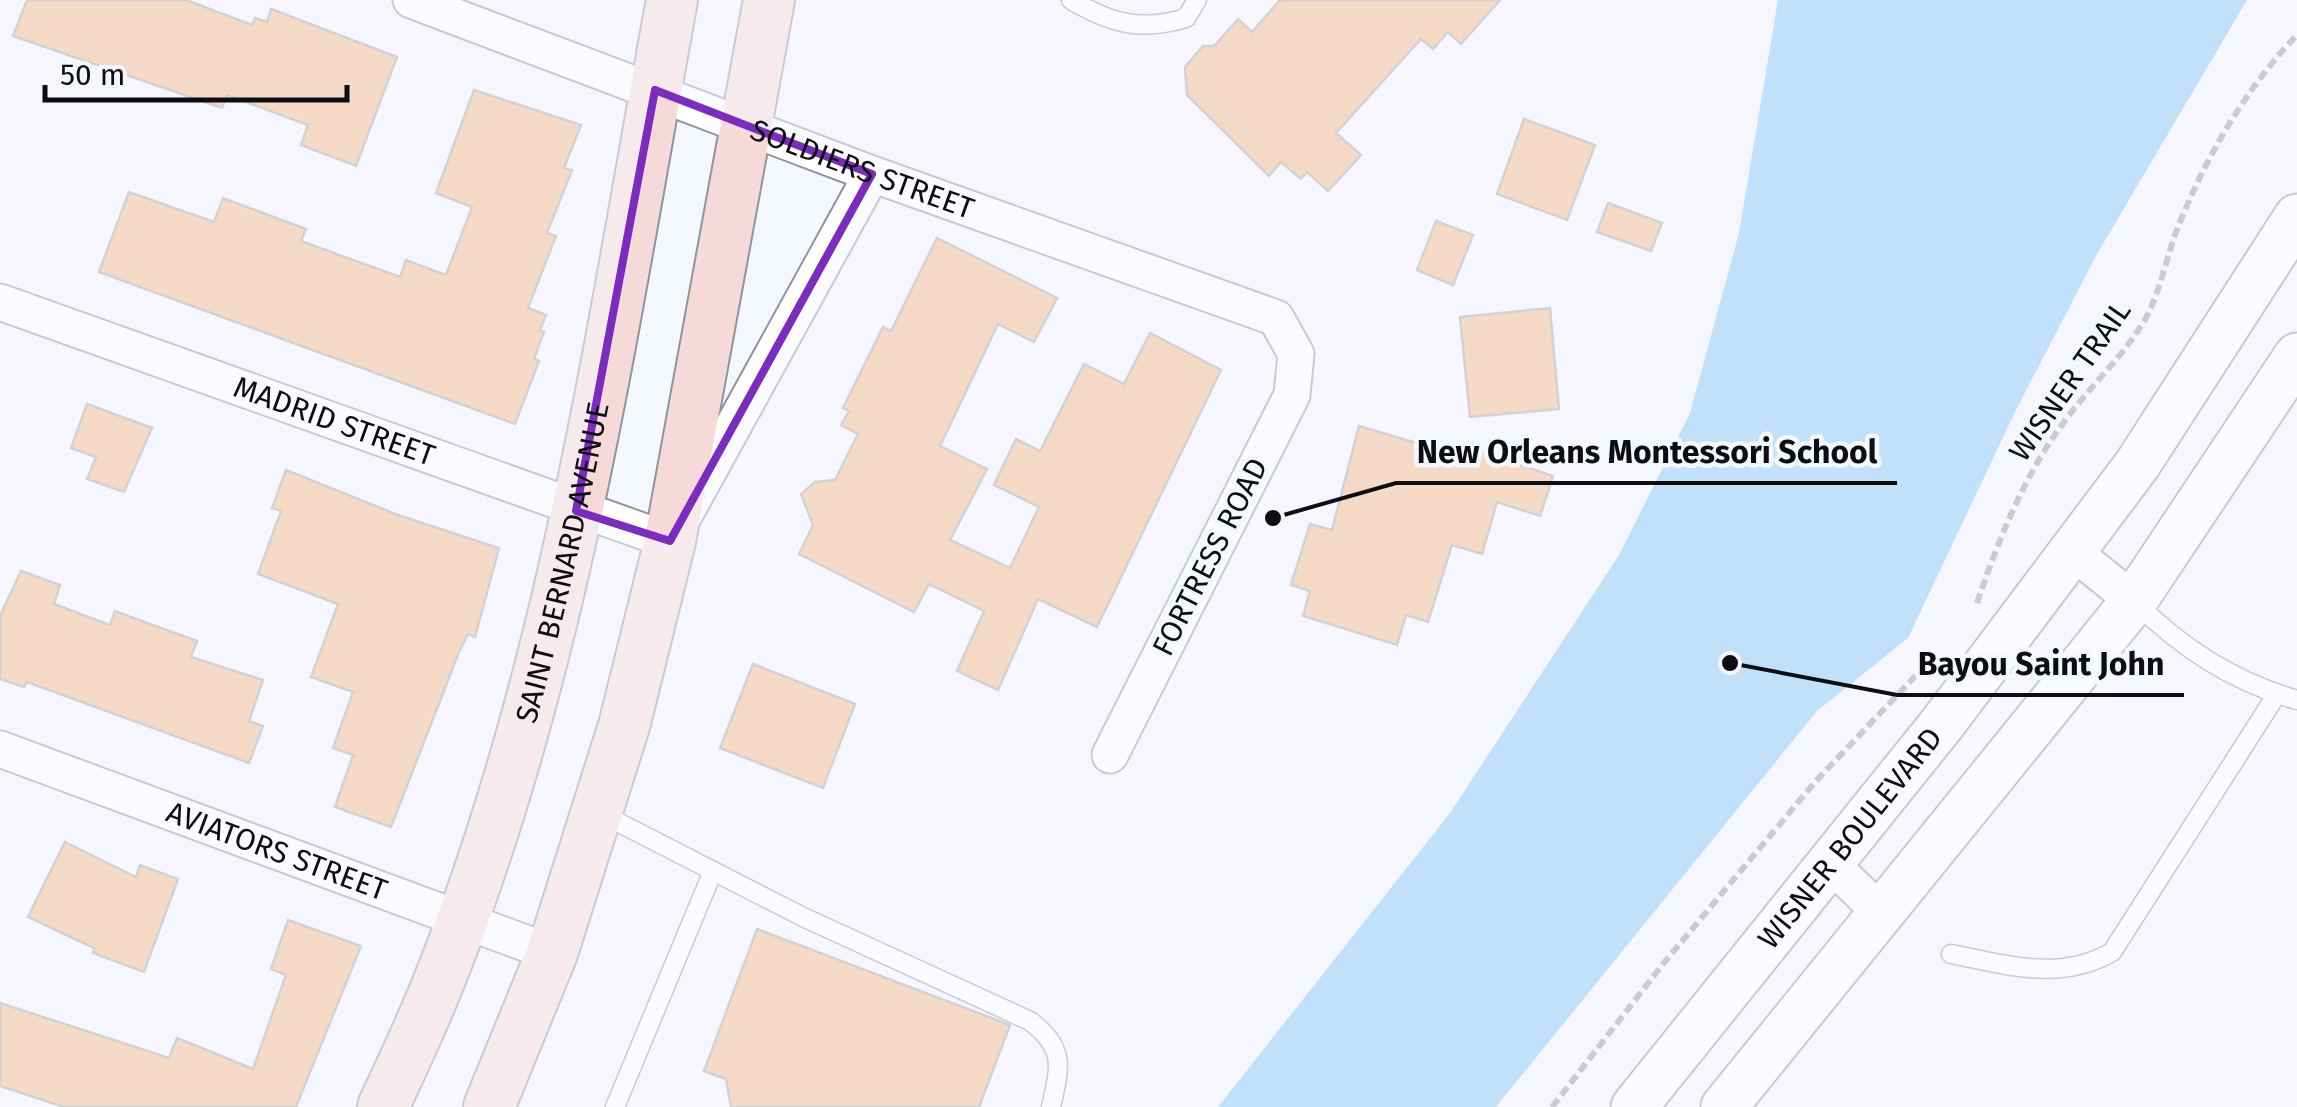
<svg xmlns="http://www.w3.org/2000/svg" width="2297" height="1107" viewBox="0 0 2297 1107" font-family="'Fira Sans',sans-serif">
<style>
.water{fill:#80c4f4}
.building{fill:#f6b588;stroke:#aba39d;stroke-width:2.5}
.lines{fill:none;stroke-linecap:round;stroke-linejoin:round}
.service-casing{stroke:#92949d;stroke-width:21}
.minor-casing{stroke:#92949d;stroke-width:39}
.tertiary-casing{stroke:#92949d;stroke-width:49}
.secondary-casing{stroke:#92949d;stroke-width:54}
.path{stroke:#93959a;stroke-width:6;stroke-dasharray:10 5;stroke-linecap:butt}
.service{stroke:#fff;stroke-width:18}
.minor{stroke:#fff;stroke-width:35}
.tertiary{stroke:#fff;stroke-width:45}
.secondary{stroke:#f6dada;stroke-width:50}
.marked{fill:none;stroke:#7b2cbf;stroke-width:8;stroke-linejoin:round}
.labels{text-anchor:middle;stroke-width:9;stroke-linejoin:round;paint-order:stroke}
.street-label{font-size:30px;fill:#0d0e11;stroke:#f5f7fe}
.leader{fill:none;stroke:#0d0e11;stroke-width:4}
.callout-dot{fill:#0d0e11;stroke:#f5f7fe;stroke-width:4}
.callout-label{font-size:32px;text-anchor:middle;font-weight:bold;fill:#0d0e11;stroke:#f5f7fe;stroke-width:9;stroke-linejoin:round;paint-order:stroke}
</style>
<rect width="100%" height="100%" fill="#f5f7fe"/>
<path class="water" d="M1778 0H2247L2097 254 2016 410 1908 638 1817 711 1496 1107H1218L1450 813 1619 555 1690 413 1739 233Z"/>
<g class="building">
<path d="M27 0H186L252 25 255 18 267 22 271 9 397 57 356 166 301 145 308 125 227 95 222 108 13 36Z"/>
<path d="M1280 0H1500L1461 44 1448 32 1433 49 1421 39 1336 133 1361 155 1328 191 1307 172 1301 179 1281 162 1269 176 1187 95 1185 67 1203 46H1214L1238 19 1252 32Z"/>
<path d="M474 90 581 125 564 168 572 170 547 233 556 236 528 308 546 315 540 330 544 332 534 359 539 361 515 424 99 272 129 192 214 222 223 198 306 229 301 241 400 277 406 260 446 275 472 207 436 193Z"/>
<path d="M1524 119 1595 145 1567 220 1497 194Z"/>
<path d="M1608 203 1662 223 1651 251 1597 232Z"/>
<path d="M1436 221 1473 235 1453 285 1417 270Z"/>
<path d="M937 238 1057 298 1034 342 998 324 940 446 987 469 950 540 1010 568 1039 507 994 485 1016 439 1040 451 1084 364 1124 384 1150 333 1221 370 1097 627 1038 599 998 690 957 671 984 611 929 584 914 612 799 554 813 525 801 494 815 482 835 480 858 434 841 425 849 411 843 408 883 327 891 331Z"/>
<path d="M1550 308 1559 409 1470 417 1460 317Z"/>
<path d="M87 404 152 428 124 492 87 479 96 457 71 448Z"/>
<path d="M1359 426 1474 460 1473 449 1553 476 1540 516 1497 502 1482 554 1452 545 1428 622 1406 615 1397 645 1303 616 1310 591 1291 585 1310 524 1332 530Z"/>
<path d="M286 470 398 515 499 548 475 637 468 634 459 652 391 827 335 807 353 755 333 748 353 692 311 677 338 604 258 574 281 511 272 508Z"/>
<path d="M21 571 60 585 54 604 110 625 115 611 197 641 191 657 263 680 249 721 263 726 249 763 27 682 24 687 0 679V616Z"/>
<path d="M753 664 855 704 823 788 720 748Z"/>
<path d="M65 842 136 877 140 865 178 879 144 972 93 953 94 948 28 917Z"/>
<path d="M288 920 361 946 296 1107H64L0 1086V1003L169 1058 177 1038 253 1069 286 975 271 969Z"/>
<path d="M757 929 1010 1025 979 1107H731L726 1079 704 1071Z"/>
</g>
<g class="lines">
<g class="service-casing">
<g id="service">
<path d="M1071 0C1110 23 1140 32 1186 18L1197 0"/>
<path d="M2135 602C2183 649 2232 681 2297 700"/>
<path d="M602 814 803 917 1030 1021C1066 1048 1060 1067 1051 1107"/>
<path d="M1951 954C2007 965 2060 982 2112 952L2277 694"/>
<path d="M615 1107 713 871"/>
</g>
</g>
<g class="minor-casing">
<g id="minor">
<path id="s1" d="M411 0 872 174 1276 318 1296 354 1292 395 1110 755"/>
<path id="s2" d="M0 302 670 541 872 174"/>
<path d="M2072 551 2134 601"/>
<path id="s3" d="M0 749 552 953"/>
<path d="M1830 863 1883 915"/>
</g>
</g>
<g class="tertiary-casing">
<g id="tertiary">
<path id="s4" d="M1634 1107 1942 724 2137 465 2297 217"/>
<path d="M1724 1107 2134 601 2297 356"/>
</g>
</g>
<g class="secondary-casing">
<g id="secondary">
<path id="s5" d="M383 1107C403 1064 424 1020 441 976 565 665 612 327 672 0"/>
<path d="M489 1107 552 953 624 726 670 541 769 0"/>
</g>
</g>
<g class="path">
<path d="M1977 603C1999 538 2025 473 2067 418 2093 383 2125 355 2147 316 2162 286 2167 253 2180 222 2207 155 2247 87 2297 35"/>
<path d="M1552 1107 1663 964 1815 782 1938 652"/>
</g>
<use href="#service" class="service"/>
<use href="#minor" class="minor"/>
<use href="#tertiary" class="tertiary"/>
<use href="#secondary" class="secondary"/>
</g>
<path d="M0 0H2297V1107H0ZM655 90 872 174 670 541 576 511Z" fill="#f5f7fe" fill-opacity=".55" fill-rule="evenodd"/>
<path class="marked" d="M655 90 872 174 670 541 576 511Z"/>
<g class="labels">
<g class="street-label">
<text dy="10" stroke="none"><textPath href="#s1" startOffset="482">SOLDIERS STREET</textPath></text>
<text transform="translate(2070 381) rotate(-55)" y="10">WISNER TRAIL</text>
<text dy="10" stroke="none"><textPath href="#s2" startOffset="355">MADRID STREET</textPath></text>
<text transform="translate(1210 557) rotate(-63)" y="10">FORTRESS ROAD</text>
<text dy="10" stroke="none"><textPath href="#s5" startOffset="575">SAINT BERNARD AVENUE</textPath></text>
<text dy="10" stroke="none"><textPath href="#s4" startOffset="345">WISNER BOULEVARD</textPath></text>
<text dy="10" stroke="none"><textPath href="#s3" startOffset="295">AVIATORS STREET</textPath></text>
</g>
</g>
<path class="leader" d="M1273 518L1396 483H1897M1730 663L1897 695H2184"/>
<g class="callout-dot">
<circle cx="1273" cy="518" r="10"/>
<circle cx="1730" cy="663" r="10"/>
</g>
<g class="callout-label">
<text x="1647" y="463">New Orleans Montessori School</text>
<text x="2041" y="675">Bayou Saint John</text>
</g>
<path d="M45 85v15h302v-15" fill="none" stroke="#0d0e11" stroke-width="5"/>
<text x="60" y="85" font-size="30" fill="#0d0e11" stroke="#f5f7fe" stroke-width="8" paint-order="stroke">50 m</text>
</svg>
